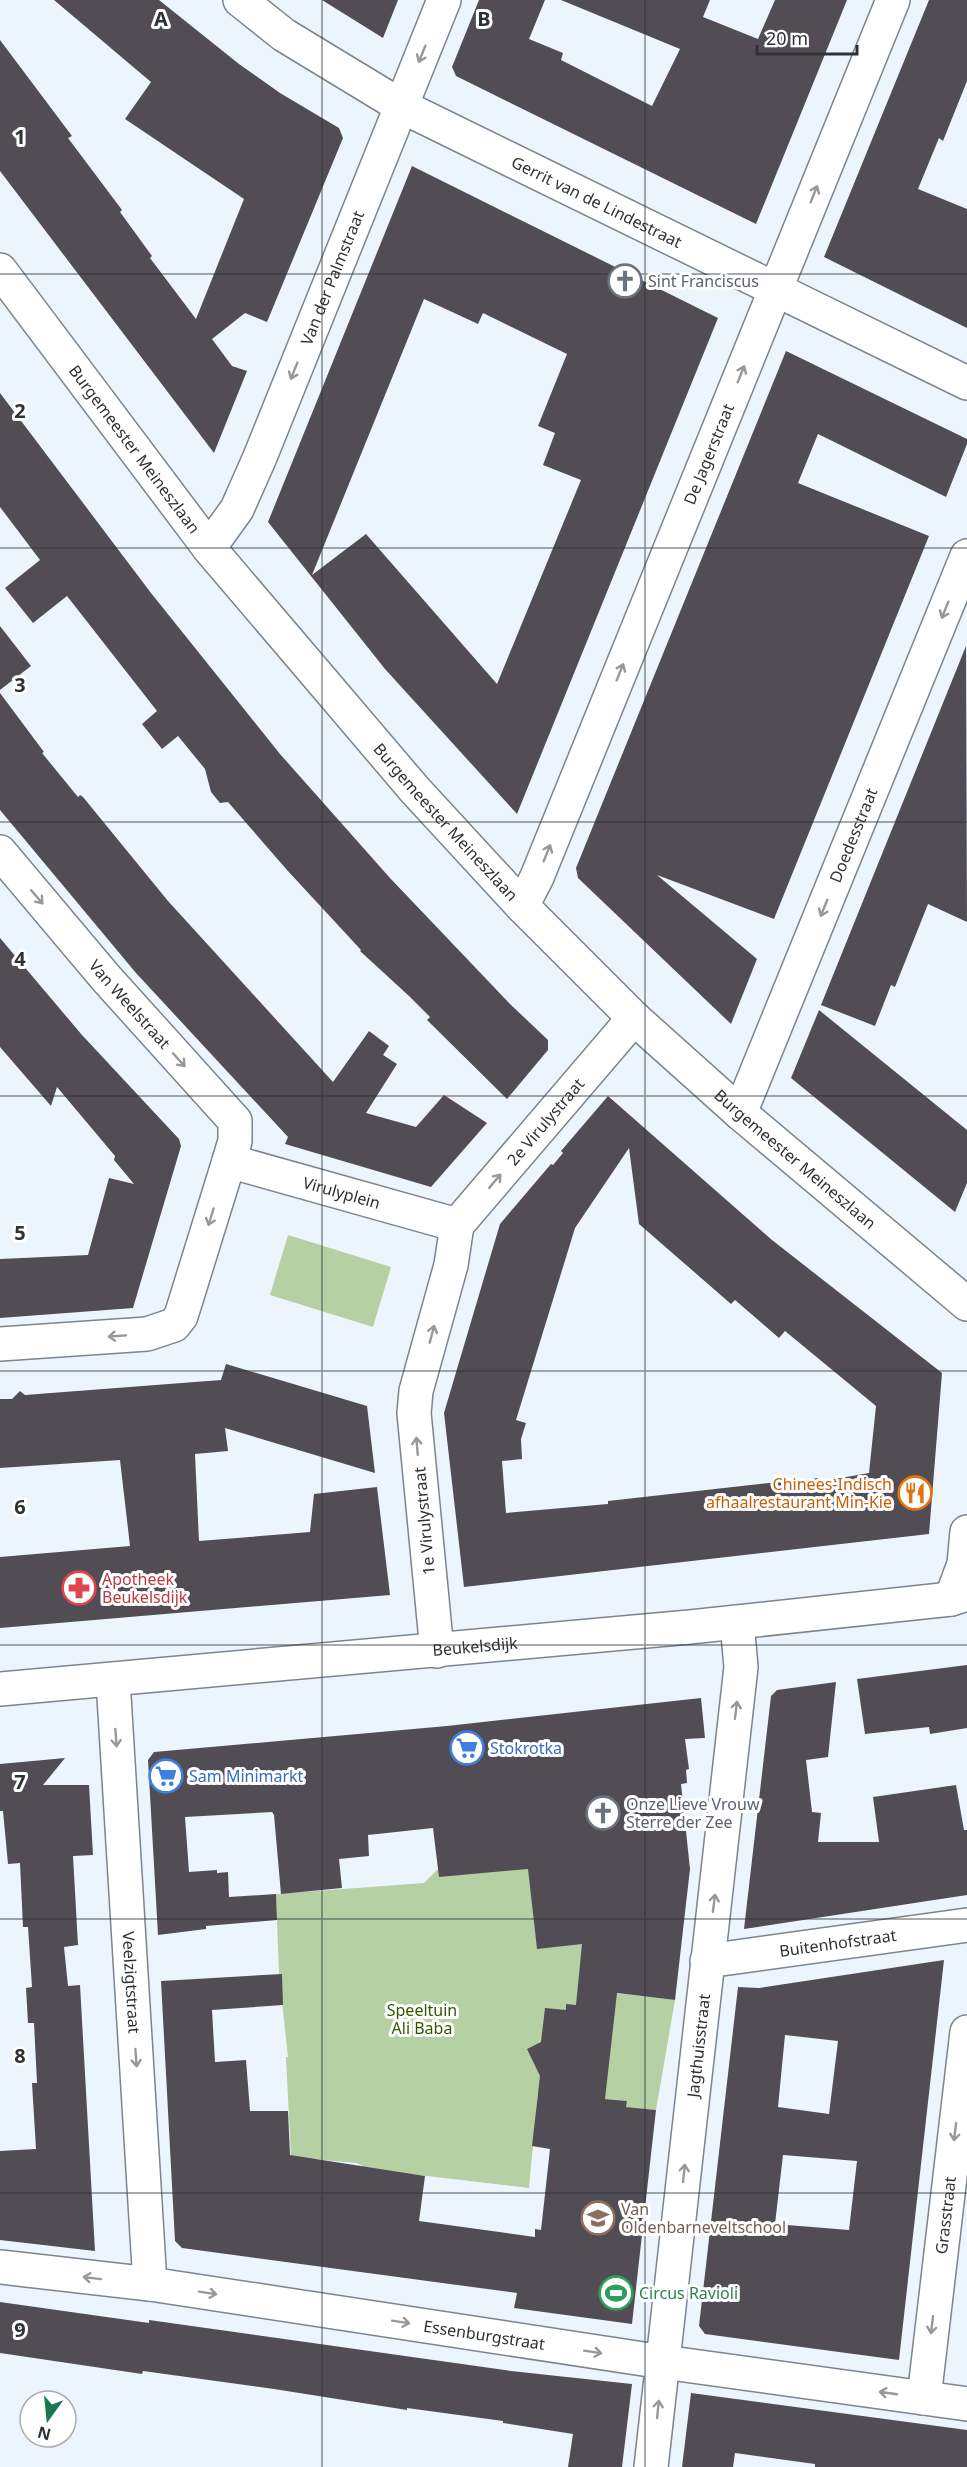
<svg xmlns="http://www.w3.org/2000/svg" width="967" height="2467" viewBox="0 0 967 2467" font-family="'Noto Sans',sans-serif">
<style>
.green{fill:#b5d0a2}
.building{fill:#524d55;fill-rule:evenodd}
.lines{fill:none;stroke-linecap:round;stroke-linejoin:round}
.minor-casing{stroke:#7c848c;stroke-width:36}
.secondary-casing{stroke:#7c848c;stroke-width:36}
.minor{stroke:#fff;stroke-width:33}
.secondary{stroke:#fff;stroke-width:33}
.oneway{stroke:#96989a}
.grid{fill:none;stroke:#2e3235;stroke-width:1.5;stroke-opacity:0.55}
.labels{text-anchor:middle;stroke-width:6;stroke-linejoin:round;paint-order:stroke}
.street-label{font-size:16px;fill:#2e3235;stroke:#fff}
.worship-label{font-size:16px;fill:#5b616d;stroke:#fff;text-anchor:start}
.food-label{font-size:16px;fill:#c56008;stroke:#fff;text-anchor:end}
.health-label{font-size:16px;fill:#be3a42;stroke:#fff;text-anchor:start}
.shop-label{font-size:16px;fill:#366cbe;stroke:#fff;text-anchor:start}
.park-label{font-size:16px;fill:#315800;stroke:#fff}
.education-label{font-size:16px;fill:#785e54;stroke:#fff;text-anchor:start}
.leisure-label{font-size:16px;fill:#27864d;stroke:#fff;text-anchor:start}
.grid-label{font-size:20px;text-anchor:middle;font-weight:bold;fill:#2e3235;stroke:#fff;stroke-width:6;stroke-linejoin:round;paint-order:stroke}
</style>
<rect width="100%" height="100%" fill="#ecf5fe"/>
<g class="green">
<path d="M288 1235 391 1267 373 1327 270 1295Z"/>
<path d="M520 1787 536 1938 595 1931 581 1958 578 1989 675 2000 656 2110 626 2107 627 2101 538 2092 529 2188 368 2169 357 2163 291 2157 286 2057H288L279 1974 276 1894 424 1883Z"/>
</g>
<g class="building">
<path d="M54 0H159L239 64 280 93 339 128 343 138 267 322 245 313 212 339 232 366 247 371 214 453 0 171V40L72 136 68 138 122 210 120 212 152 256 150 258 196 319 244 199 125 119 151 82Z"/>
<path d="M322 0H398L383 38Z"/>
<path d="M479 0H545L529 39 563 53 561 60 652 106 680 49 561 0H710L703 17 758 39 775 0H847L756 224 456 76 452 67Z"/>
<path d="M929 0H967V81L943 141 939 138 918 189 967 209V328L824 257Z"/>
<path d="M412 166 718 318 517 814 385 669 268 522ZM424 299 478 324 483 313 567 354 538 426 555 433 543 465 581 480 497 684 366 534 312 575Z"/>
<path d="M786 351 967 439V444L946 497 818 434 798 483 929 536 774 919 657 875 757 959 731 1024 578 878 576 868Z"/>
<path d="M0 393 151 593 280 754 390 878 510 1004 548 1040V1050L507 1099 427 1020 430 1017 409 996 360 951 361 950 287 870 228 802 220 803 211 792 205 769 178 736 162 749 142 724 157 711 67 596 33 623 5 588 40 560 0 507Z"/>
<path d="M0 626 31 666 0 690Z"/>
<path d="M966 646 967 922 928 904 895 987 891 985 875 1026 821 1005Z"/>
<path d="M0 693 44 752 42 753 78 797 80 795 83 797 168 901 333 1082 369 1031 389 1046 383 1055 397 1064 366 1113 416 1127 444 1095 487 1123 431 1187 285 1144 288 1137 136 973 0 810Z"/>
<path d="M0 938 82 1035 179 1139 181 1146 133 1308 0 1318V1259L88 1255 109 1178 134 1184 114 1160 115 1156 57 1087 51 1106 0 1047Z"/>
<path d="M819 1010 967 1130V1183L955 1212 791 1078Z"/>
<path d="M608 1096 772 1240 942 1373 929 1534 464 1587 444 1413 457 1369 500 1224 551 1164 553 1165 563 1153 561 1151ZM629 1148 639 1224 731 1304 735 1300 779 1338 785 1331 876 1406 869 1473 818 1482V1478L788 1483 787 1481 608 1501V1504L506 1513 502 1461 522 1459 521 1439 526 1423 516 1420 575 1228Z"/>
<path d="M226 1364 367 1406 375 1473 225 1428 228 1451 195 1454 199 1541 310 1532 314 1494 377 1487 390 1595 0 1628V1557L130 1546 120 1460 0 1468V1399H12L20 1391 25 1395 221 1380Z"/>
<path d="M967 1665V1728L930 1734 929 1727 865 1734 857 1679Z"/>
<path d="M836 1682 828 1757 806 1760 812 1812 821 1813 818 1842H879L873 1797 956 1785 964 1830H967V1895L744 1929 771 1696 777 1690Z"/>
<path d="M701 1698 705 1738 685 1739 689 1769 686 1770 687 1783 681 1784 690 1869 675 2000 617 1993 605 2099 627 2101 626 2107 656 2110 632 2324 514 2308 517 2293 182 2248 175 2241 161 1981 282 1974 283 2005 212 2010 215 2062 246 2060 250 2111H288L290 2155 425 2176 419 2221 535 2237V2229L541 2230 550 2149 532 2146 540 2076 527 2049 541 2042 545 2008 566 2010V2004L576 2005 582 1944 537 1949 528 1869 439 1877 433 1828 368 1835 369 1856 339 1859 342 1888 281 1894 274 1815 272 1812 185 1817 189 1872 217 1870V1873L228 1872 229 1897 276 1894 277 1920 206 1926V1929L158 1935 148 1760 154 1752 447 1726Z"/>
<path d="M65 1758 43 1785H89L93 1855 73 1856 78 1945 64 1947 68 1986 80 1985 95 2251 0 2240V2151L36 2149 32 2083H37L34 2023H28L26 1988 32 1987 28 1927H23L20 1863 8 1864 3 1811H0V1764Z"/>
<path d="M944 1960 899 2360 705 2334 699 2326 738 1987 759 1988ZM785 2035 838 2041 829 2114 778 2107ZM783 2155 857 2161 849 2230 775 2224Z"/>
<path d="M0 2302 149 2323V2320L511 2371 632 2384 622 2467H568L573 2434 503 2423V2421L407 2408V2410L274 2389 143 2371 142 2374 0 2353Z"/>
<path d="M691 2393 967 2430V2467H815V2464L735 2453 733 2467H682Z"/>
</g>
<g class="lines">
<g class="minor-casing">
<g id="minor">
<path id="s1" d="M240 0 284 35 401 106 967 383"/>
<path id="s2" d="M0 270 209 548 415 790 522 906 634 1018 740 1113 967 1304"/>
<path id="s3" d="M209 548 237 509 260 457 444 0"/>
<path id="s4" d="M0 852 106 978 235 1121V1141L229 1161 181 1316 174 1325 147 1334 0 1344"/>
<path id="s5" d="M522 906 537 877 893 0"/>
<path id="s6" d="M740 1113 967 556"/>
<path id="s7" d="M229 1161 457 1225"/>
<path id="s8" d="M457 1225 634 1018"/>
<path d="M951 1599 964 1564 967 1532"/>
<path d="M437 1651 414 1413 416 1391 451 1265 457 1225"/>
<path id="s9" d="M113 1680 150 2284"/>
<path id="s10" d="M707 1961 967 1925"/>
<path id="s11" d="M0 2267 150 2284 663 2362 967 2404"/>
<path id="s12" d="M924 2398 967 2032"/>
<path id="s13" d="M651 2467 741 1667 737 1623"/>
</g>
</g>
<g class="secondary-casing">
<g id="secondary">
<path id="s14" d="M0 1689 690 1627 951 1599 967 1594"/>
</g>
</g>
<use href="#minor" class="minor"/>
<use href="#secondary" class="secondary"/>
</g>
<defs><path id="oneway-shaft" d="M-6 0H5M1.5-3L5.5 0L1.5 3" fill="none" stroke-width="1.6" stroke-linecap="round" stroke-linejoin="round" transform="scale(1.5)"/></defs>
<g class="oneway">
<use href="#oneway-shaft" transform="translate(422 54) rotate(112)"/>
<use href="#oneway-shaft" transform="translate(814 194) rotate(-68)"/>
<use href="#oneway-shaft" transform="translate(294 371) rotate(112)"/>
<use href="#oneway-shaft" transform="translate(741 374) rotate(-68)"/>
<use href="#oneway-shaft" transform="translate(945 610) rotate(112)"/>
<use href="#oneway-shaft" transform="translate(620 672) rotate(-68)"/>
<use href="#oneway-shaft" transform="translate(547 853) rotate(-68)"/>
<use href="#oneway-shaft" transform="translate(37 897) rotate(49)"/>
<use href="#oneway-shaft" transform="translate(824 908) rotate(112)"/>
<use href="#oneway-shaft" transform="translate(179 1060) rotate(48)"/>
<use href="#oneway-shaft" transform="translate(495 1181) rotate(-50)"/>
<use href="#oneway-shaft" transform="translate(211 1217) rotate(107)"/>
<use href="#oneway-shaft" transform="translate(432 1334) rotate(-75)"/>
<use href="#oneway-shaft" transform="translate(117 1336) rotate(176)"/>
<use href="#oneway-shaft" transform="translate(417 1446) rotate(-95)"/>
<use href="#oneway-shaft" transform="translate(736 1710) rotate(-83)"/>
<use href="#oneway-shaft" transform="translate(116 1738) rotate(86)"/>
<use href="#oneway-shaft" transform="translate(714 1903) rotate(-83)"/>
<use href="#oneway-shaft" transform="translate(136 2058) rotate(86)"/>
<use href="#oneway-shaft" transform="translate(955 2132) rotate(97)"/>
<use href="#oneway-shaft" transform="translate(684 2173) rotate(-84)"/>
<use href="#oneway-shaft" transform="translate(92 2278) rotate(-173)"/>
<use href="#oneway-shaft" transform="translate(208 2293) rotate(9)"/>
<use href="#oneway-shaft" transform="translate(401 2322) rotate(9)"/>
<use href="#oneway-shaft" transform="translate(932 2325) rotate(97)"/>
<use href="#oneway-shaft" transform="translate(593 2352) rotate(9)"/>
<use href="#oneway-shaft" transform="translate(888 2393) rotate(-172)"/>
<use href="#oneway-shaft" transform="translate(658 2409) rotate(-84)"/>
</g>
<path class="grid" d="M322 0V2467M645 0V2467M0 274H967M0 548H967M0 822H967M0 1096H967M0 1371H967M0 1645H967M0 1919H967M0 2193H967"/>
<defs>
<g id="church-ring" transform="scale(1.725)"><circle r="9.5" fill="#fff" stroke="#6b7280" stroke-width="1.5"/><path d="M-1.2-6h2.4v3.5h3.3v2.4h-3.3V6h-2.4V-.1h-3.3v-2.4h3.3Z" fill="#6b7280"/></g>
<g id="restaurant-ring" transform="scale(1.725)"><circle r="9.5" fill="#fff" stroke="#e8710a" stroke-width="1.5"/><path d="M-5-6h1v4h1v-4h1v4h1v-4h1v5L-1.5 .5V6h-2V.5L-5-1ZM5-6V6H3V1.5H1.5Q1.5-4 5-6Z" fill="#e8710a"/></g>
<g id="pharmacy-ring" transform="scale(1.725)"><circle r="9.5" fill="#fff" stroke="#e0444e" stroke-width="1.5"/><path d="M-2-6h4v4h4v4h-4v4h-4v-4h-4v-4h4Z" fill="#e0444e"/></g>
<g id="supermarket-ring" transform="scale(1.725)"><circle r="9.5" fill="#fff" stroke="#3f7fe0" stroke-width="1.5"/><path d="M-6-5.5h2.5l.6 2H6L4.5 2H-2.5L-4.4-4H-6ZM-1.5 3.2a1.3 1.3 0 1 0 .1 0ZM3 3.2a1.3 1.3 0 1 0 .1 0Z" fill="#3f7fe0"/></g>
<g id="school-ring" transform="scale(1.725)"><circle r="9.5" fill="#fff" stroke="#8d6e63" stroke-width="1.5"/><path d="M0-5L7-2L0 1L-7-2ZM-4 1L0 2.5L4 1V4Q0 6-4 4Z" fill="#8d6e63"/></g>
<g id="stadium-ring" transform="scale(1.725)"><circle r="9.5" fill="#fff" stroke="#2e9e5b" stroke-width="1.5"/><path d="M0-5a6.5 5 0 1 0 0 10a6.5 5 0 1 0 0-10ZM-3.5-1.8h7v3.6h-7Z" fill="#2e9e5b"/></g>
</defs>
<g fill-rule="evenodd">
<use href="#church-ring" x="625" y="281"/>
<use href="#restaurant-ring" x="915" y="1493"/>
<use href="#pharmacy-ring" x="79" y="1588"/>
<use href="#supermarket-ring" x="467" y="1748"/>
<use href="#supermarket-ring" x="166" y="1776"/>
<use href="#church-ring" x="603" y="1813"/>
<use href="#school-ring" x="598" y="2218"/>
<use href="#stadium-ring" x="616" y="2293"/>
</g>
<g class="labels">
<g class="street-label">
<text dy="6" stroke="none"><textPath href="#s1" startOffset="411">Gerrit van de Lindestraat</textPath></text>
<text dy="6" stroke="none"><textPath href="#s3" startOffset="298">Van der Palmstraat</textPath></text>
<text dy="6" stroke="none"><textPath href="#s2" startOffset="224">Burgemeester Meineszlaan</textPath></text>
<text dy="6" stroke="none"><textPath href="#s5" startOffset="489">De Jagerstraat</textPath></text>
<text dy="6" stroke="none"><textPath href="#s2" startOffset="710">Burgemeester Meineszlaan</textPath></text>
<text dy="6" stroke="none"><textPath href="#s6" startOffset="300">Doedesstraat</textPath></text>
<text dy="6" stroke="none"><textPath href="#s4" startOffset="200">Van Weelstraat</textPath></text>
<text dy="6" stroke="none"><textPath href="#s8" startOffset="136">2e Virulystraat</textPath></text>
<text dy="6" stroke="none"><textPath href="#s2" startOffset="1196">Burgemeester Meineszlaan</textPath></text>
<text dy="6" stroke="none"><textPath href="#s7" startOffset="117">Virulyplein</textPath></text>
<text transform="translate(424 1521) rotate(-95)" y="6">1e Virulystraat</text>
<text dy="6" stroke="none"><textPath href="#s14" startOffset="477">Beukelsdijk</textPath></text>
<text dy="6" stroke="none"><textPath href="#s10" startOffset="132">Buitenhofstraat</textPath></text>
<text dy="6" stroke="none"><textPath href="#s9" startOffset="303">Veelzigtstraat</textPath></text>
<text dy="6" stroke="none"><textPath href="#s13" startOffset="424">Jagthuisstraat</textPath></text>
<text dy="6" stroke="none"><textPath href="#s12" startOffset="184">Grasstraat</textPath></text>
<text dy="6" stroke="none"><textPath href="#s11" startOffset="489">Essenburgstraat</textPath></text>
</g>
<g class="worship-label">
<text x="648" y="287">Sint Franciscus</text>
<text x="626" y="1810">Onze Lieve Vrouw<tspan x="626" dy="18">Sterre der Zee</tspan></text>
</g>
<g class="food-label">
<text x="892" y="1490">Chinees-Indisch<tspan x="892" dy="18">afhaalrestaurant Min-Kie</tspan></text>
</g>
<g class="health-label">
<text x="102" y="1585">Apotheek<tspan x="102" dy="18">Beukelsdijk</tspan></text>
</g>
<g class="shop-label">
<text x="490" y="1754">Stokrotka</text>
<text x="189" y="1782">Sam Minimarkt</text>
</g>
<g class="park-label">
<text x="422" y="2016">Speeltuin<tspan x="422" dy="18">Ali Baba</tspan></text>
</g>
<g class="education-label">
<text x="621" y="2215">Van<tspan x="621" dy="18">Oldenbarneveltschool</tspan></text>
</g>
<g class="leisure-label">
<text x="639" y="2299">Circus Ravioli</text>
</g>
</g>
<g class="grid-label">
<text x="161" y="26">A</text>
<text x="484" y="26">B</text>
<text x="20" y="144">1</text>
<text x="20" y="418">2</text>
<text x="20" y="692">3</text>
<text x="20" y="966">4</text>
<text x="20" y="1240">5</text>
<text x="20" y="1514">6</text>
<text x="20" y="1789">7</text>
<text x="20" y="2063">8</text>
<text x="20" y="2337">9</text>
</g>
<g transform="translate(48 2419) rotate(195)"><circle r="28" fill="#ffffff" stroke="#abadae" stroke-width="1.5"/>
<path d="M0-4.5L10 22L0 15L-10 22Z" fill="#1a784f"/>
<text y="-9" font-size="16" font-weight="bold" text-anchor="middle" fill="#2e3235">N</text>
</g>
<path d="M757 45v9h100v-9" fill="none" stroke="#2e3235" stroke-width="3"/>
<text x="766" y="45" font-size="18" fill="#2e3235" stroke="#ffffff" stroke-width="4.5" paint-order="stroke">20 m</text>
</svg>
